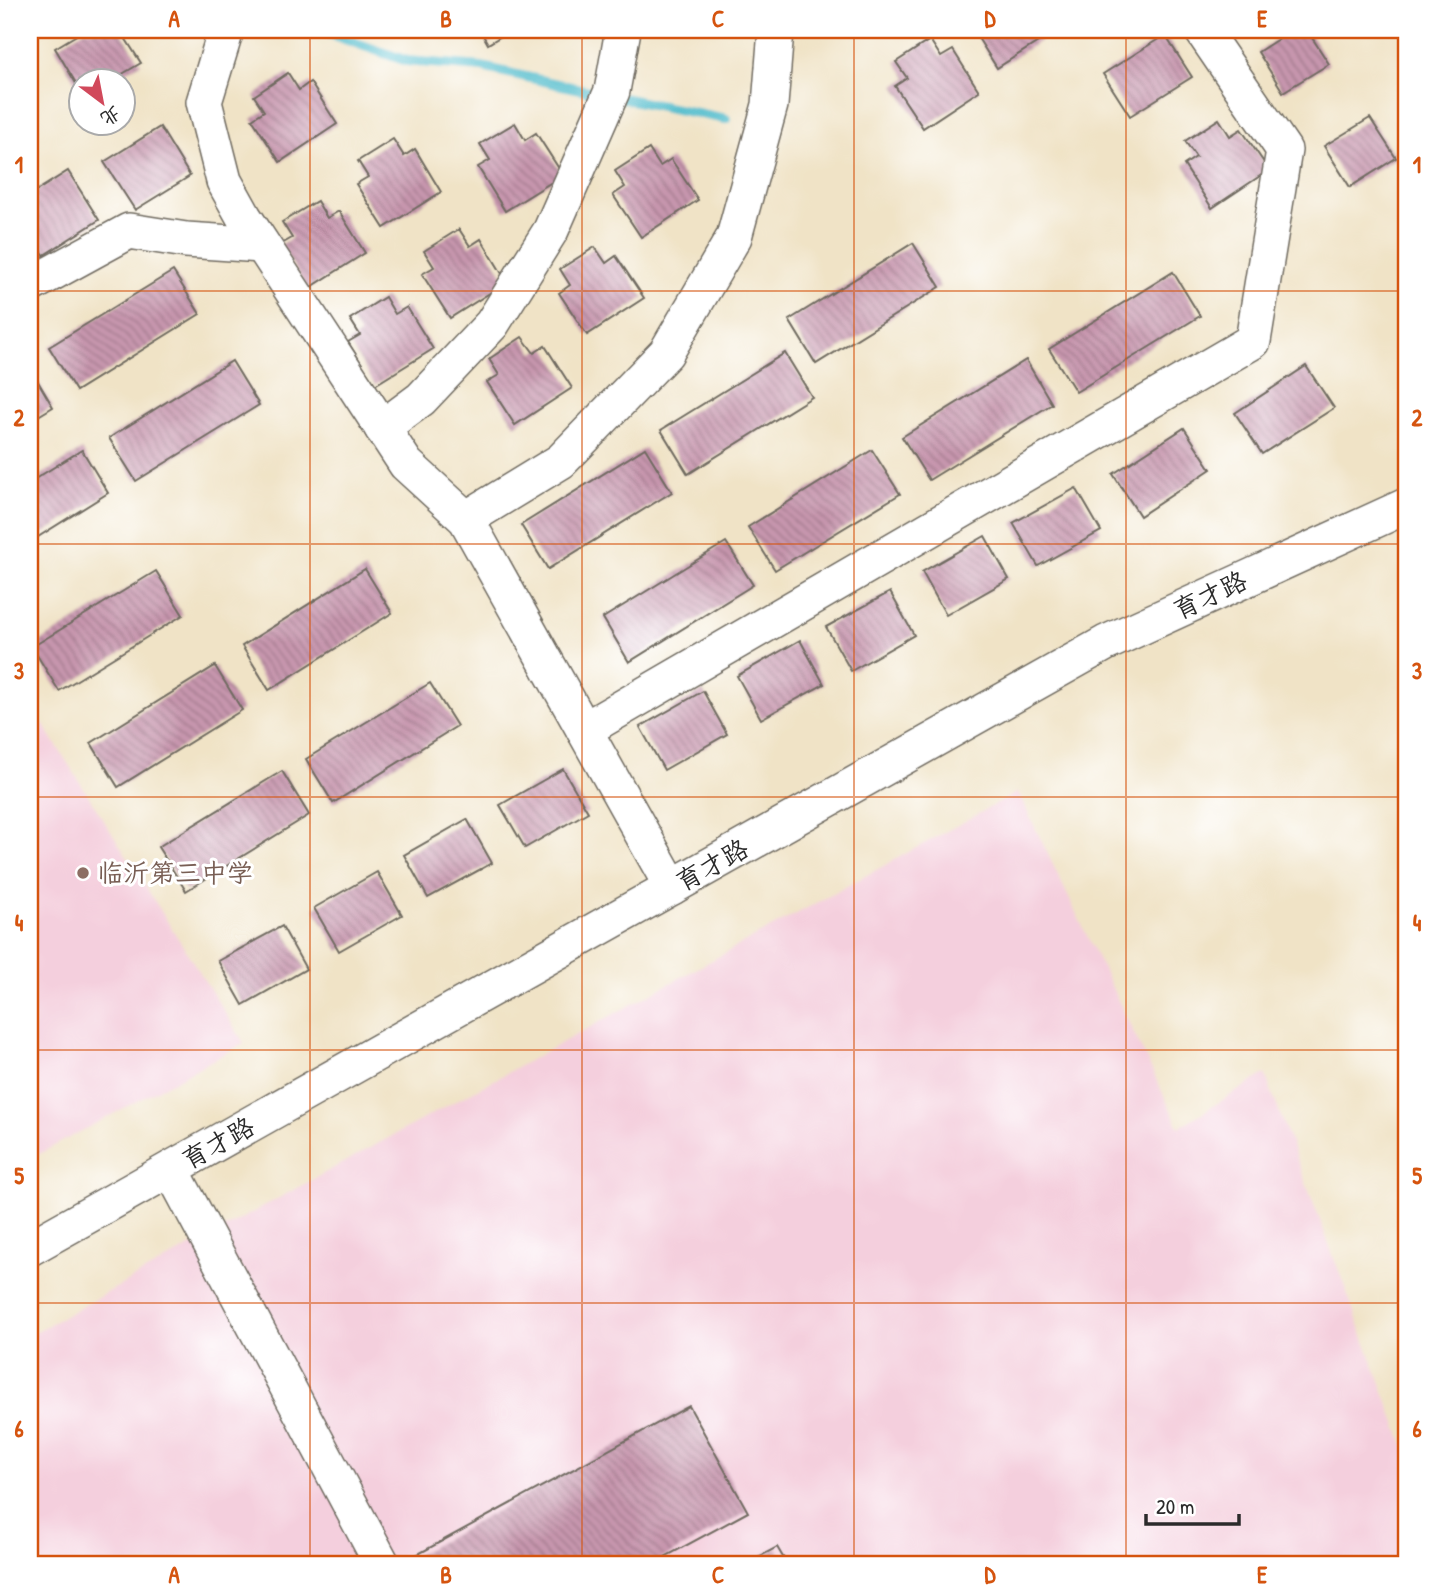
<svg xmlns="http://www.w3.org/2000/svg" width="1436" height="1594" viewBox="0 0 1436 1594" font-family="'Patrick Hand','LXGW WenKai TC',sans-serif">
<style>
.built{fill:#f4cfdd}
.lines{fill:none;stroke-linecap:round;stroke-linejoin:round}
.stream{stroke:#4fbbcb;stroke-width:10}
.building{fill:url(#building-back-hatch)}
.minor-casing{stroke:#706b61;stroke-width:38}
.minor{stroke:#fff;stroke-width:35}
.grid{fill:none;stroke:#d5540f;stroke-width:2;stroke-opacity:0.55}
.education-dot{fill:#8d6e63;stroke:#fff;stroke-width:2.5}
.labels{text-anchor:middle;stroke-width:6;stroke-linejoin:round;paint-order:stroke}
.street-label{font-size:26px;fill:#2b2b2b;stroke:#fff}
.education-label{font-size:26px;fill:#785e54;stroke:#fff;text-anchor:start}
.neatline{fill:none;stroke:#d5540f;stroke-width:2.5}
.grid-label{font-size:23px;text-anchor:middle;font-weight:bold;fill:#d5540f}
</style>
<defs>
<pattern id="building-back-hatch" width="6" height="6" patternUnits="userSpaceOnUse" patternTransform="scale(1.75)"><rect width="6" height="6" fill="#c796ae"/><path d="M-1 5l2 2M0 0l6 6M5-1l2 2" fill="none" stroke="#a27b8e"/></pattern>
</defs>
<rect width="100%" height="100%" fill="#fff"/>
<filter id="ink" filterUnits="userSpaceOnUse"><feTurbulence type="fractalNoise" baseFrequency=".0143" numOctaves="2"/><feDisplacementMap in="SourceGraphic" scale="14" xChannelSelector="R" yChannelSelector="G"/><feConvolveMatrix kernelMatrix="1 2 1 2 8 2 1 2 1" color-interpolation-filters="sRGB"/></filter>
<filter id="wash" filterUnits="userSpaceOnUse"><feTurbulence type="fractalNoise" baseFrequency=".00686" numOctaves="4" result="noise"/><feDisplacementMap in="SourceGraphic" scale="28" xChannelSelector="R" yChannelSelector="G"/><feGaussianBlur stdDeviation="1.57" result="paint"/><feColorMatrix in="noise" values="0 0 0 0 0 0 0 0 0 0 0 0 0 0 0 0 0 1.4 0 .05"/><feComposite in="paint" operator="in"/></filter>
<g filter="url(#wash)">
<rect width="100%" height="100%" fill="#f0e3c6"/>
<g class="built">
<path d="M30 703 244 1043 30 1159Z"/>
<path d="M1018 792 1179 1127 1265 1074 1406 1450V1564H30V1335Z"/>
</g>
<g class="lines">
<g class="stream">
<path d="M319 30 407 61 482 67 602 94"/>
<path d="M617 97 726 119"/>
</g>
</g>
<g id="blocks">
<g class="building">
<path d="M85 30H120L141 63 112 80H80V90L55 48Z"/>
<path d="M480 30H511L488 44Z"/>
<path d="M973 30H1057L997 68Z"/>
<path d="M1292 30H1307L1329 64 1283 92 1258 52Z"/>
<path d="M1165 35 1192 77 1130 116 1103 74Z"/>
<path d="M930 40 941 57 953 50 979 91 923 128 895 86 907 78 896 62Z"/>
<path d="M288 73 299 90 310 82 337 124 280 162 252 119 264 111 254 96Z"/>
<path d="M1370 118 1396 158 1350 187 1324 146Z"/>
<path d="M1219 119 1230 136 1241 129 1269 170 1212 208 1184 165 1196 157 1185 141Z"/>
<path d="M515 123 525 140 536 133 563 175 505 211 478 167 490 160 480 144Z"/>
<path d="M160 127 190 176 135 210 104 162Z"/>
<path d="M393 139 404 156 415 149 441 192 384 228 356 184 368 177 358 161Z"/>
<path d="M649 149 660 166 671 159 698 200 641 237 613 195 625 187 615 171Z"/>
<path d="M68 171 99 220 44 255 30 232V195Z"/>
<path d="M317 201 327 218 339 211 365 253 308 289 280 245 292 238 282 222Z"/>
<path d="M459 229 470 246 481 239 507 282 450 318 422 274 434 267 424 251Z"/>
<path d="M913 243 940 287 816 364 789 320Z"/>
<path d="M595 247 606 263 616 256 644 298 587 335 559 293 570 285 560 269Z"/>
<path d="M173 271 200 314 76 391 49 347Z"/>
<path d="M1173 272 1200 316 1076 392 1049 349Z"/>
<path d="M385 297 395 314 407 307 433 349 375 385 348 342 360 335 350 319Z"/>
<path d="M522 337 534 353 545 346 572 388 515 425 487 382 499 375 489 359Z"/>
<path d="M785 353 812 397 688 474 661 430Z"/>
<path d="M1026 360 1052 404 929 480 902 437Z"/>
<path d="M232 361 259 405 136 481 109 438Z"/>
<path d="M1306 366 1334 408 1262 454 1235 413Z"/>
<path d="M30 368 53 407 30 421Z"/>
<path d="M1184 428 1211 469 1140 516 1113 474Z"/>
<path d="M645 448 672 492 548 569 521 525Z"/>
<path d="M82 450 108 493 30 542V482Z"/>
<path d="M872 450 900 494 775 570 748 527Z"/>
<path d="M1076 488 1101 531 1038 566 1013 523Z"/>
<path d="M985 536 1009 579 946 615 922 572Z"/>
<path d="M726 542 753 585 629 662 603 618Z"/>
<path d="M365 569 392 613 269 690 242 646Z"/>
<path d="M156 571 183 615 59 691 32 647Z"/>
<path d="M890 592 914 635 851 671 826 627Z"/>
<path d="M800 640 824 684 761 719 737 676Z"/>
<path d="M215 666 242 710 118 787 91 743Z"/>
<path d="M430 683 457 726 333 803 306 759Z"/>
<path d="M703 691 727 734 664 770 640 727Z"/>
<path d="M563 769 588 812 525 848 500 805Z"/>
<path d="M282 771 309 815 186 891 158 847Z"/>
<path d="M467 819 492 863 428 898 404 855Z"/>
<path d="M377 872 402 915 339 951 314 908Z"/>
<path d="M282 926 306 969 243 1005 218 961Z"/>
<path d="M689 1406 748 1512 652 1564H400Z"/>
<path d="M777 1547 787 1564H746Z"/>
</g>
</g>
</g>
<g filter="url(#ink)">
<use href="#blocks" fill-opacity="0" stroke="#706b61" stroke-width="2"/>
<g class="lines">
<g class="minor-casing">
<g id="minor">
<path d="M226 30 204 102 224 181 244 217 406 464 466 519 672 887"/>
<path d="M30 285 129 231 186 240 262 245"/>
<path d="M382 428 421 399 492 324 551 230 612 91 623 30"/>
<path d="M466 519 561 461 666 353 734 237 770 105 776 30"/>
<path d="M584 730 1253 341 1284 150 1202 30"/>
<path d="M171 1169 382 1564"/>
<path d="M30 1248 1106 643 1406 506"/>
</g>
</g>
<use href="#minor" class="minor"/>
</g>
</g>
<path class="grid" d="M310 30V1564M582 30V1564M854 30V1564M1126 30V1564M30 291H1406M30 544H1406M30 797H1406M30 1050H1406M30 1303H1406"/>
<circle class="education-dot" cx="83" cy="873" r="7"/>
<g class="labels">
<g class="street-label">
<text transform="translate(1210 595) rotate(-25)" y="9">育才路</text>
<text transform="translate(712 865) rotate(-29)" y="9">育才路</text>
<text transform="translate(218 1143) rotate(-29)" y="9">育才路</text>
</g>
<g class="education-label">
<text x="97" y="882">临沂第三中学</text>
</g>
</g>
<rect width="1436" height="1594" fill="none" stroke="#fff" stroke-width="77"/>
<g transform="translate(102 102) rotate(148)"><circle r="33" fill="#ffffff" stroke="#aaaaaa" stroke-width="2"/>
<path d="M0-5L12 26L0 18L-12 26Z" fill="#d1495b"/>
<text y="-10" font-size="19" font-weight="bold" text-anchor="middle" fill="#2b2b2b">北</text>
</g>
<path d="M1146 1514v10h93v-10" fill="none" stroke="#2b2b2b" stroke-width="3.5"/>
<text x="1156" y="1514" font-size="21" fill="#2b2b2b" stroke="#ffffff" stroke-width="5" paint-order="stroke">20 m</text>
<rect x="38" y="38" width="1360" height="1518" class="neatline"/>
<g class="grid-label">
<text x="174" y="27">A</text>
<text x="446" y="27">B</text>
<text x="718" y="27">C</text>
<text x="990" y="27">D</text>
<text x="1262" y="27">E</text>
<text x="19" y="173">1</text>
<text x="1417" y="173">1</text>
<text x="19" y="426">2</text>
<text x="1417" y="426">2</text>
<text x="19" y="679">3</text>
<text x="1417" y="679">3</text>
<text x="19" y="931">4</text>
<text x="1417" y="931">4</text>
<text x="19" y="1184">5</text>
<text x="1417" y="1184">5</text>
<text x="19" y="1437">6</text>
<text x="1417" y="1437">6</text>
<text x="174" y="1583">A</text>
<text x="446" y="1583">B</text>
<text x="718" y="1583">C</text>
<text x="990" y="1583">D</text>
<text x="1262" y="1583">E</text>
</g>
</svg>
